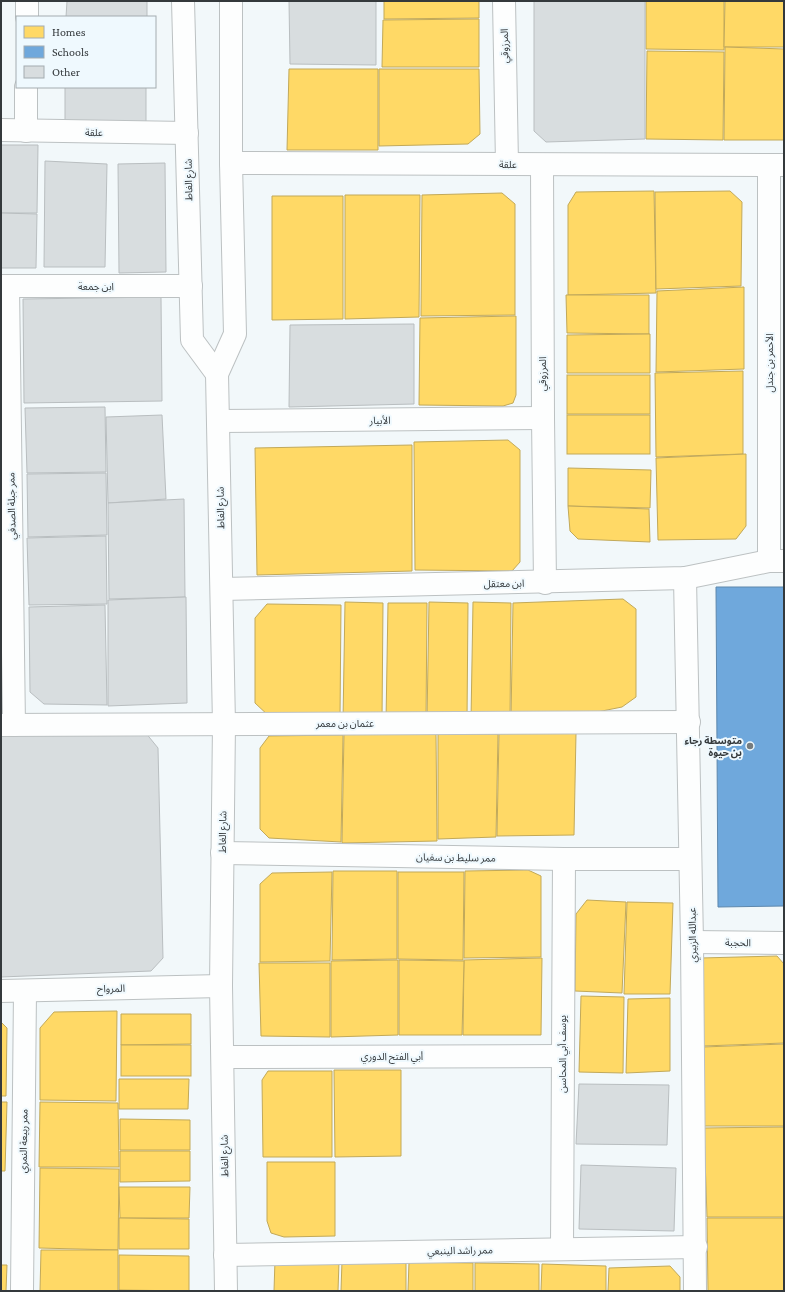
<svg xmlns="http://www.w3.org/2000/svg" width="785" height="1292" viewBox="0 0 785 1292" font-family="'Crimson Pro','Noto Sans Arabic',serif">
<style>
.homes{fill:#ffd966;stroke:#c2a959}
.schools{fill:#6fa8dc;stroke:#5d87ac}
.building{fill:#d8dddf;stroke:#b9bec0}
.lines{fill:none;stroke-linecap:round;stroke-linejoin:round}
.minor-casing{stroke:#bcc1c2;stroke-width:24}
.minor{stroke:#fdfefe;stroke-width:22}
.poi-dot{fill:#767c7e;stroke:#eff9fe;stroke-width:1.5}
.labels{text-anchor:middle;stroke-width:4;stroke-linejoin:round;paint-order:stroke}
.street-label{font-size:10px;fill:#34393c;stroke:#eff9fe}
.poi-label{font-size:10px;font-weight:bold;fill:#34393c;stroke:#eff9fe;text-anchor:end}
</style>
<rect width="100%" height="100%" fill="#f2f8fa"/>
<g class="homes">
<path d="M384 1H479V18L384 19Z"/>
<path d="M646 1H724V50L646 49Z"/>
<path d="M725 1H784V47H724Z"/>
<path d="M479 19V67H382L383 20Z"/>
<path d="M725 47 784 49V140H724Z"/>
<path d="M647 51 724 52 723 140 646 139Z"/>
<path d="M289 69H378V150H287Z"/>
<path d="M379 69H479L480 134 468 144 379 146Z"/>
<path d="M654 191 656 293 568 295V205L576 192Z"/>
<path d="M730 191 742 202 741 286 656 289 655 192Z"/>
<path d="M502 193 515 204V315L421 316 422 195Z"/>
<path d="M345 195H420L419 317 345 319Z"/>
<path d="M272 196H343V319L272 320Z"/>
<path d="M744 287V369L656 372 657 291Z"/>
<path d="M566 295H649V334L567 333Z"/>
<path d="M516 316V395L513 403 503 406 419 405 420 318Z"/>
<path d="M650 334V373H567V335Z"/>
<path d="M743 371V454L656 457 655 373Z"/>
<rect x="567" y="375" width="83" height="39"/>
<rect x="567" y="415" width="83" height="39"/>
<path d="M508 440 520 450V562L512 571 415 570 414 442Z"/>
<path d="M412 445V571L257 575 255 448Z"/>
<path d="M746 454V526L736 539 658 540 656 458Z"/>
<path d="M568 468 651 470 650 508 568 506Z"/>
<path d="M568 506 649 509 650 542 578 539 570 531Z"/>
<path d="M623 599 636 609V697L622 707 582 715 511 718 513 603Z"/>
<path d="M345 602 383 603 382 720 343 721Z"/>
<path d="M429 602 468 603 467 720H427Z"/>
<path d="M473 602 511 603 510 720H471Z"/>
<path d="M388 603H427L426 720 386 721Z"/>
<path d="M267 604 341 605 340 718 270 717 255 703V618Z"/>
<path d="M438 733 498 734 496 837 438 839Z"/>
<path d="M499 733H576L574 835 497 836Z"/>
<path d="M344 734H436L437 841 342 843Z"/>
<path d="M343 735 341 842 269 838 260 829V748L269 736Z"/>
<path d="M528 870 541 876V957L464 958 465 871Z"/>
<path d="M333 871H397V959L332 960Z"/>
<path d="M332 872 330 961 260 962V884L272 873Z"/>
<path d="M398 872H464L463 960 398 959Z"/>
<path d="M587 900 626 902 622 993 575 991 576 914Z"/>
<path d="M627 902 673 903 670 994H624Z"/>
<path d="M777 956 784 964V1043L703 1046 701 958Z"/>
<path d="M542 958 541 1035H463L464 960Z"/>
<path d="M398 960V1035L331 1037V961Z"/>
<path d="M399 960 464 961 462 1035H399Z"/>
<path d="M259 963H330V1037L261 1036Z"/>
<path d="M581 996 624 997 623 1073 579 1072Z"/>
<path d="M670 998V1071L626 1073 628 999Z"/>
<path d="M117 1011 116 1101 40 1100V1028L54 1012Z"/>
<path d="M121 1014H191V1044L121 1045Z"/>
<path d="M1 1022 7 1028 6 1096H1Z"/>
<path d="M784 1044V1126H704L703 1047Z"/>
<rect x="121" y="1045" width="70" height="31"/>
<path d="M334 1070H401V1156L335 1157Z"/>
<path d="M268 1071H332V1157H263L262 1080Z"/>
<path d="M119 1079H189L188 1109H119Z"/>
<path d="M1 1102H7L5 1171H1Z"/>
<path d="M40 1102 118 1103 119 1167H39Z"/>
<path d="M120 1119 190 1120V1150H120Z"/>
<path d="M784 1127V1217H707L704 1128Z"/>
<path d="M120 1151H190V1181L120 1182Z"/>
<path d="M267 1162H335V1236L284 1237 271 1233 267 1221Z"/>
<path d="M40 1168 119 1169 118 1250 39 1248Z"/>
<path d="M119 1187H190L189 1218H120Z"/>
<path d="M119 1218 189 1219V1249H119Z"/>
<path d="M707 1218H784V1291H708Z"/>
<path d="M41 1250H118V1291H40Z"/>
<path d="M119 1255 189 1256V1291L119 1290Z"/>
<path d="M275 1260 339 1262 338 1291H274Z"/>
<path d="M342 1261 406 1263V1291H341Z"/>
<path d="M409 1262 473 1263V1291H408Z"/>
<path d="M475 1263 539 1264V1291H475Z"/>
<path d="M542 1264 606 1266V1291H541Z"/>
<path d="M1 1265H7L6 1291H1Z"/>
<path d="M670 1266 680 1277V1291H608L609 1268Z"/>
</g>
<path class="schools" d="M716 587H784V906L718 907Z"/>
<g class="building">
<path d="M67 1H147V17H66Z"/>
<path d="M289 1H376V65L290 64Z"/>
<path d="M534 1H645V139L546 142 534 131Z"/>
<path d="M65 87H146V125L65 123Z"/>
<path d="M1 145H38L37 213H1Z"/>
<path d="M45 161 107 164 105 267H44Z"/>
<path d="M165 163 166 272 119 273 118 164Z"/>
<path d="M1 213 37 214 36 268H1Z"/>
<path d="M161 297 162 401 24 403 23 299Z"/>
<path d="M414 324V404L289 407 290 325Z"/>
<path d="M105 407 106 472 27 473 25 408Z"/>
<path d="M162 415 166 499 108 503 106 417Z"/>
<path d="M106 473 107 535 28 537 27 474Z"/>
<path d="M184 499 185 597 109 599 108 503Z"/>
<path d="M106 536 107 604 29 605 27 538Z"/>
<path d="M186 597 187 703 108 706V600Z"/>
<path d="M105 605 107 705 44 704 30 692 29 607Z"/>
<path d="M145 732 158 748 163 958 151 971 1 977V733Z"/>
<path d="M579 1084 669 1085 667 1145 576 1144Z"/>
<path d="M581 1165 676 1168 674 1231 579 1229Z"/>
</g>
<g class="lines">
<g class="minor-casing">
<g id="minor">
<path d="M183 1 192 340 217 374"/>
<path d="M504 1 507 164"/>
<path d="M27 17V1"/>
<path d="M1 130 187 133"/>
<path d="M26 131V87"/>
<path d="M231 163 784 165"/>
<path d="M542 165 543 418 545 583"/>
<path d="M769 165V561"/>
<path d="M1 286H191"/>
<path d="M8 286 14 725"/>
<path d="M218 421 543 418"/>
<path d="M685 578 692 942 695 1291"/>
<path d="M222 589 685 578 769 561H784"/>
<path d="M1 725 689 722"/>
<path d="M222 853 564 859H690"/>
<path d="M692 942 784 943"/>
<path d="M1 991 221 986"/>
<path d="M223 1057 562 1056"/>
<path d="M562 1248 564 859"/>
<path d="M225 1255 696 1247"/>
<path d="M22 1291 25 991"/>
<path d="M226 1291 221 986 224 724 217 374 235 334 231 163V1"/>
</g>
</g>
<use href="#minor" class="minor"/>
</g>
<circle class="poi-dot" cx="750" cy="746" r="4"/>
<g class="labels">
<g class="street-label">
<text transform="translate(504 46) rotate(-91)" y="4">المرزوقي</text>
<text transform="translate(94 132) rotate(1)" y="4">علقة</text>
<text transform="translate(508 164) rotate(1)" y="4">علقة</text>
<text transform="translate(188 180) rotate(-91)" y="4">شارع الغاط</text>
<text x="96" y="290">ابن جمعة</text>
<text transform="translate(769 363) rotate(-90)" y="4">الأحمر بن جندل</text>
<text transform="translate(542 374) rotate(-90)" y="4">المرزوقي</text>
<text transform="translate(380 420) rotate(-1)" y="4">الأبيار</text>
<text transform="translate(11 506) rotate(-91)" y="4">ممر جبلة الصدفي</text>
<text transform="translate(220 508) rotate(-91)" y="4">شارع الغاط</text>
<text transform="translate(504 583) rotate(-1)" y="4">ابن معتقل</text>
<text x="345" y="727">عثمان بن معمر</text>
<text transform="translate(222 832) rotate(-89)" y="4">شارع الغاط</text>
<text transform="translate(456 857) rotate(1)" y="4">ممر سليط بن سفيان</text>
<text transform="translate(692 935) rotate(-91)" y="4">عبدالله الزبيري</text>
<text transform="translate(738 942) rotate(1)" y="4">الحجبة</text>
<text transform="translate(111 988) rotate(-1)" y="4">المرواح</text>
<text transform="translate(562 1054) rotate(-90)" y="4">يوسف أبي المحاسن</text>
<text x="392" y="1060">أبي الفتح الدوري</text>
<text transform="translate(23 1141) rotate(-89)" y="4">ممر ربيعة النمري</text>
<text transform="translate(224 1156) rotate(-91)" y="4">شارع الغاط</text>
<text transform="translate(460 1250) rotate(-1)" y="4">ممر راشد الينبعي</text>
</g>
<g class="poi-label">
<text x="742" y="744">متوسطة رجاء<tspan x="742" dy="12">بن حيوة</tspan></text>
</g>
</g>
<rect width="785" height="1292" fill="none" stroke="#34393c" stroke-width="4"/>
<rect x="16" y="16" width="140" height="72" fill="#eff9fe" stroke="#a4acb0"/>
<rect x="24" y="26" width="20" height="12" fill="#ffd966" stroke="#a4acb0"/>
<text x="52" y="36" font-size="12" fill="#34393c">Homes</text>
<rect x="24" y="46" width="20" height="12" fill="#6fa8dc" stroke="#a4acb0"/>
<text x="52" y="56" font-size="12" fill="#34393c">Schools</text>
<rect x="24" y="66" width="20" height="12" fill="#d8dddf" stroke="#a4acb0"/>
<text x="52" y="76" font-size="12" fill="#34393c">Other</text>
</svg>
